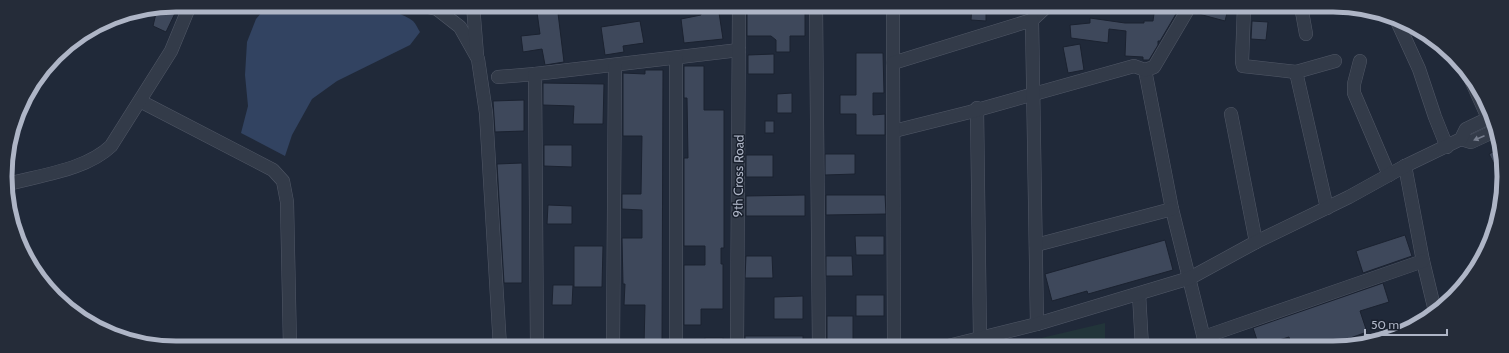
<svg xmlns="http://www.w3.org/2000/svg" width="1509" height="353" viewBox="0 0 1509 353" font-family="Cabin,sans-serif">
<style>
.green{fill:#22353a}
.water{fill:#324361}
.building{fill:#3e485b;stroke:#1b2230}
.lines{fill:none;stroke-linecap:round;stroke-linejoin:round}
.minor-casing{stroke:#515867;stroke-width:14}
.minor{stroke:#333b49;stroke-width:13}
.oneway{fill:#777e8e}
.labels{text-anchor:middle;stroke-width:3;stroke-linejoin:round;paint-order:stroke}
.street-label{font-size:13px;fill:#aeb5c6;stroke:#19202d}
.rim{fill:none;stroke:#aeb5c6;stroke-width:5}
</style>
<rect width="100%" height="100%" fill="#202939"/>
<path class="green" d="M1105 323V347H1003Z"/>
<path class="water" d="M268 5C303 5 387 0 413 21 416 24 418 29 420 32L410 45 337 81 312 99 292 135 285 156 241 133 248 106 245 75 247 42 256 19Z"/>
<g class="building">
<path d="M179 5 166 32 153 26 157 9Z"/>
<path d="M536 5H557L564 62 545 65 542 49 523 52 521 36 540 34Z"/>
<path d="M699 6H718L723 39 684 43 681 19 701 15Z"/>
<path d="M972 6H986V21L971 20Z"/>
<path d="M1155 6 1180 7 1160 41H1158V45L1149 60H1143V57L1125 56 1126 31 1109 29 1108 43 1071 38 1070 25 1090 23V18L1125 23H1144V21H1153Z"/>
<path d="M1198 6H1219L1228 9 1225 21 1195 13Z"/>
<path d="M747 13H805V36H790V52H776V40L771 36H747Z"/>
<path d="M640 21 644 43 623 46 624 52 605 55 601 27Z"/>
<path d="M1252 21 1268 22 1266 40 1251 39Z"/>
<path d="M1080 44 1084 70 1068 73 1063 47Z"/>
<path d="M856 53H883L884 93H873V115L885 114V135H856V114H840V95H856Z"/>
<path d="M774 54V74H748V55Z"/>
<path d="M684 66H704V110H724V248H721V264H723V309H701V325H684V265H705V246H684V158H688L687 98H684Z"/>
<path d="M645 70H663L662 346H644L645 305H624L625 284H623L622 238H642V210L622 209V194H641L642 136H623V73L645 74Z"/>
<path d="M543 83 604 84 603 124H573L574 106 543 105Z"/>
<path d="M792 93V113H777V94Z"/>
<path d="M524 100V131L495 132 493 101Z"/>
<rect x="765" y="121" width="9" height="12"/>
<path d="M544 145H572V167L544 166Z"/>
<path d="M1499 149 1501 178 1489 154Z"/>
<path d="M825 154H855V174L825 175Z"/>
<rect x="746" y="155" width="27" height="22"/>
<path d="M522 163V283H504L497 164Z"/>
<path d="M805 195V216H746V196Z"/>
<path d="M826 195H885L886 214 826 215Z"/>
<path d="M548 205 572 206V224H547Z"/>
<path d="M1405 235 1412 256 1363 273 1356 251Z"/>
<path d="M855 236H884V255H856Z"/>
<path d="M1165 240 1173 270 1088 294 1087 291 1052 301 1045 274Z"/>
<path d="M574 246H603L602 287H574Z"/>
<path d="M746 256H772L773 278H745Z"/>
<path d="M826 256H852L853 276H826Z"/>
<path d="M1383 283 1389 302 1360 311 1367 332 1325 347H1292L1289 337 1259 346 1253 328Z"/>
<path d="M553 285H573L572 305H552Z"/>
<rect x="856" y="295" width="28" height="21"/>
<path d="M803 296V319H774V297Z"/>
<rect x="827" y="316" width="26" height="31"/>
<rect x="745" y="336" width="58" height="11"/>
<rect x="705" y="338" width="18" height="9"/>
</g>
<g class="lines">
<g class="minor-casing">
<g id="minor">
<path d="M419 5 437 9 460 27 478 59 486 113 500 347"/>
<path d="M473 5 477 55"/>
<path d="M816 6 819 347"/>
<path d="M893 6V63"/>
<path d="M1244 6 1242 62 1243 66 1296 72"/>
<path d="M1301 6 1306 34"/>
<path d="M1032 20 1045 8 1054 6"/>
<path d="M1397 21 1419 69 1435 117 1447 147"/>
<path d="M1360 61 1354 84V93L1389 175"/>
<path d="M1145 70 1172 209 1206 347"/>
<path d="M1467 71 1488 118"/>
<path d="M498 77 535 74"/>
<path d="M140 101 273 170 283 181 287 202 290 347"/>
<path d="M977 108 980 338"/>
<path d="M1231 114 1256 242"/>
<path d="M894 131 970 112 1134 66 1145 70 1154 67 1190 6"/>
<path d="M1461 139 1471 142 1497 130"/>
<path d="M1405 166 1423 261 1435 311"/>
<path d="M8 184C41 175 86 170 111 146L171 51 190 5"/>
<path d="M1327 208 1296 72 1335 61"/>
<path d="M1036 245 1172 209"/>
<path d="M1139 294 1142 347"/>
<path d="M1204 337 1423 261"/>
<path d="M1360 345 1410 329"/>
<path d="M537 347 535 74 739 50"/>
<path d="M613 347 615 66"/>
<path d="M676 347V58"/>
<path d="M737 347 739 6"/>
<path d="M894 347 893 63 1032 20 1037 324"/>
<path d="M944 347 1037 324 1190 278 1256 242 1349 197 1405 166 1461 139 1466 129 1491 117"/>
</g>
</g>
<use href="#minor" class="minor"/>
</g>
<defs><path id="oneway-solid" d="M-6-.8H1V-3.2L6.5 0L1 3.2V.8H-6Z"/></defs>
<use class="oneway" href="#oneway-solid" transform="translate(1479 138) rotate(157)"/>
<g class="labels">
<g class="street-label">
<text transform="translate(738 176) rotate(-89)" y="5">9th Cross Road</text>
</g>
</g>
<path d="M0 0H1509V353H0ZM176 12H1333A164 164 0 0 1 1497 176V177A164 164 0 0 1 1333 341H176A164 164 0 0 1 12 177V176A164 164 0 0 1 176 12Z" fill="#252c39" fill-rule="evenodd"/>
<path class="rim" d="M176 12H1333A164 164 0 0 1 1497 176V177A164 164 0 0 1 1333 341H176A164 164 0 0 1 12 177V176A164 164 0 0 1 176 12Z"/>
<path d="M1365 329v6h82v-6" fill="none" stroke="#aeb5c6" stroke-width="2"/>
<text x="1371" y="329" font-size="12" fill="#aeb5c6" stroke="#19202d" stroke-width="3" paint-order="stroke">50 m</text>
</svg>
